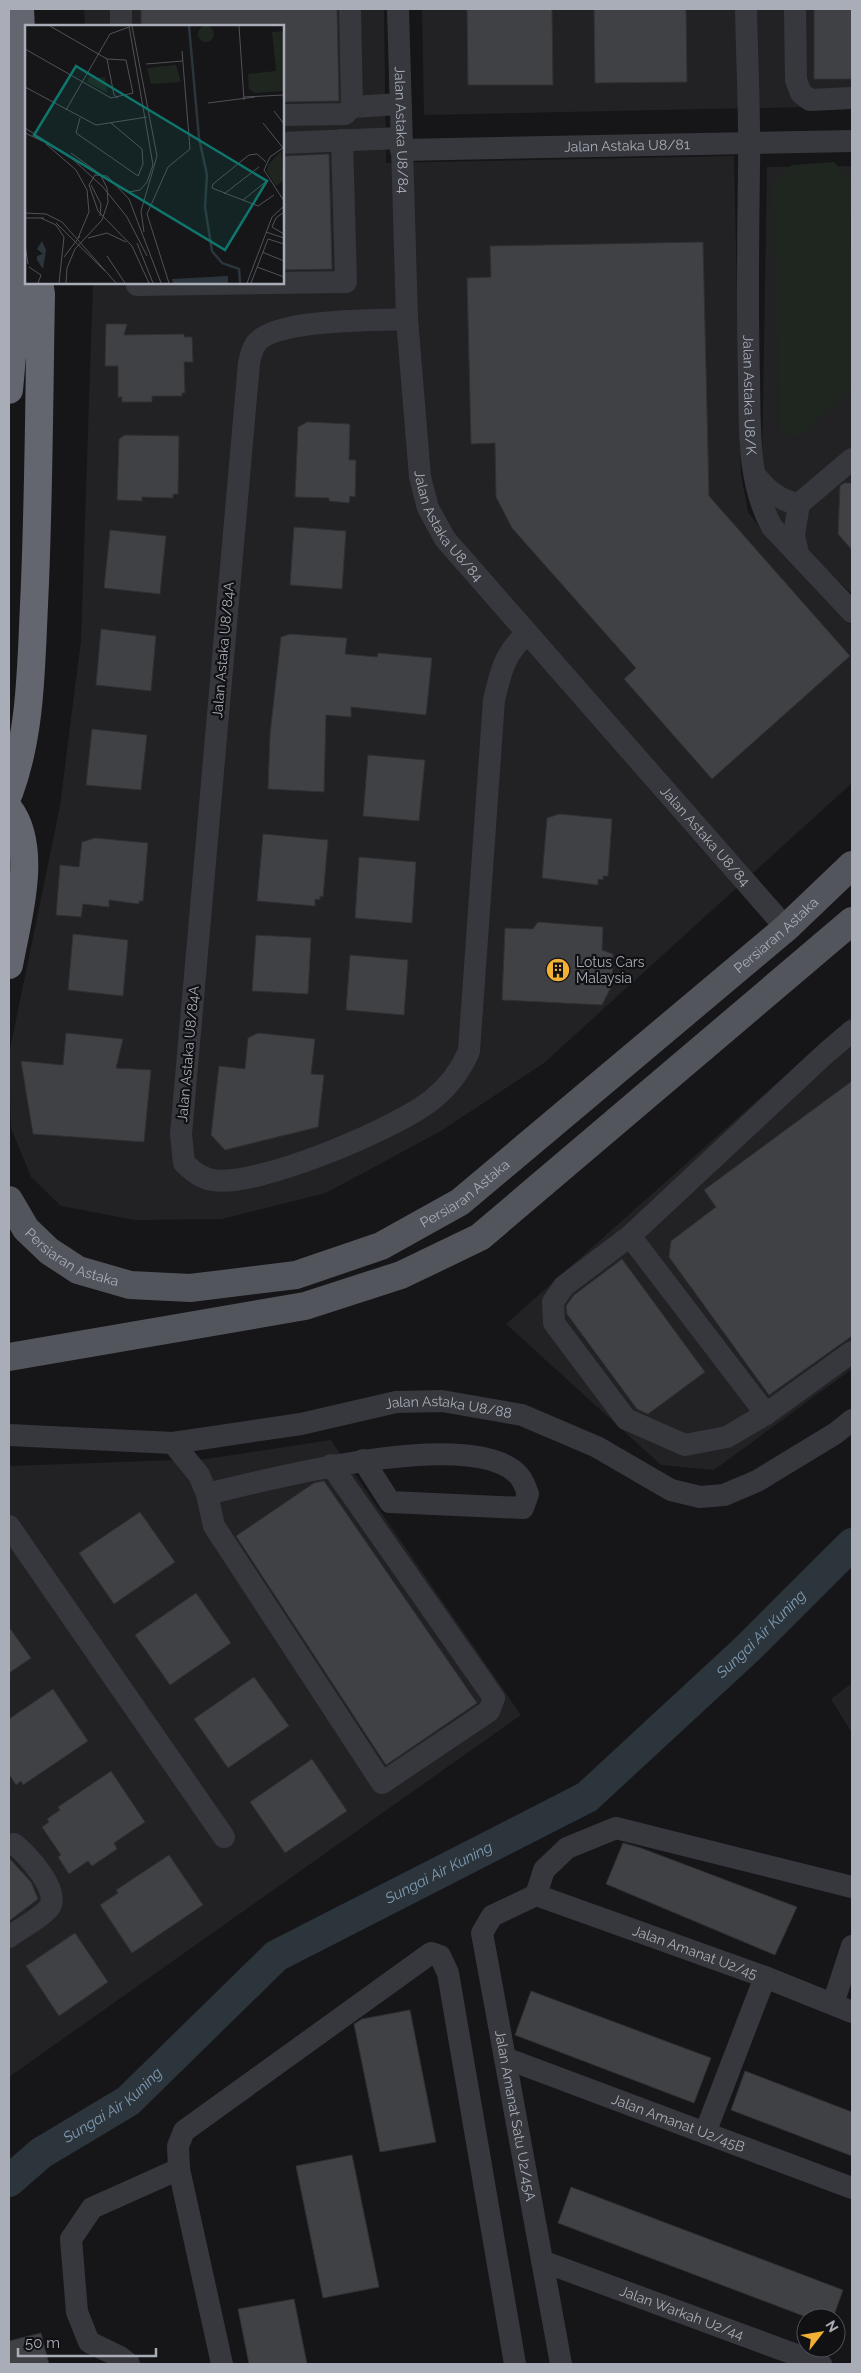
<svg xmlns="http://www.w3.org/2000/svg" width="861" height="2373" viewBox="0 0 861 2373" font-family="Raleway,sans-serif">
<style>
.built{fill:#222225}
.green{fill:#1e261f}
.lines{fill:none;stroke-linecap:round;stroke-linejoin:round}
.river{stroke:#2c353c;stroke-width:32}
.building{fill:#404145;stroke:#303034}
.minor{stroke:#37383d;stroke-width:22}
.major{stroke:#53555c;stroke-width:28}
.highway{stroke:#63666e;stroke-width:28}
.labels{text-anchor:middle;stroke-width:4.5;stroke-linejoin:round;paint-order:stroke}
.street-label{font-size:14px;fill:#a8adb8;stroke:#111113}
.poi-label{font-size:14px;fill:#a8adb8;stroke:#111113;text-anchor:start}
.water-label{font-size:15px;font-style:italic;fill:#7f9bb3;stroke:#111113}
.inset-river{fill:none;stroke:#2c353c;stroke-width:2.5}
.inset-road{fill:none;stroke:#505258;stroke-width:1}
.view{fill:#0f766e;fill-opacity:0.15;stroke:#0f766e;stroke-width:2.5}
.inset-edge{fill:none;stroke:#a8adb8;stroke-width:2.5}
</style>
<rect width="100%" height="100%" fill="#161618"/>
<g class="built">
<path d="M84 9H384L386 163 734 156 741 475 748 512 771 542 852 626V783L544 1063 441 1131 326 1193 222 1219 135 1220 61 1206 31 1177 11 1128 9 1054 60 806 81 640 93 283 282 282V26H85Z"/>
<path d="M422 9H852V106L424 115Z"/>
<path d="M852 166V594L776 522 762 465 767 167Z"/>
<path d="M852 1016V1369L714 1470 661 1465 506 1324Z"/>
<path d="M331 1440 521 1715 9 2077V1466L206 1459Z"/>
<path d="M852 1683V1733L831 1699Z"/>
</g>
<path class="green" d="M834 162 852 182 850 244 852 246V390L799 436 781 433 772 185 792 165Z"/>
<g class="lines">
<path class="river" id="s1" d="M9 2181 41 2153 128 2101 276 1956 587 1797 747 1649 852 1544"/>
</g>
<g class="building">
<path d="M141 9H337L339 101 282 102V26H141Z"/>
<path d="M467 9H552L553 85H468Z"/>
<path d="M594 9H686L687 82 595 83Z"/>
<rect x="814" y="9" width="38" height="70"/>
<path d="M329 154 332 269 282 270V156Z"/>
<path d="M703 242 709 496 850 656 712 779 624 679 636 668 512 528 496 497 495 443 471 444 467 278 491 277 490 246Z"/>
<path d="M106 324H127L124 335 184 334V337H192L193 362H184L185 393H182V396H152V402H122V397H118V366H105Z"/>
<path d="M307 422 350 424 349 460H356L355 497 350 496 349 503 329 501V498L295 497 298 427Z"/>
<path d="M125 435 179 436 178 494H173V498L142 497V501L117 500 119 439Z"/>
<path d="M844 483H852V550L838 534 840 486Z"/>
<path d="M294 527 346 531 342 589 290 585Z"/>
<path d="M110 530 166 536 160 594 104 588Z"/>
<path d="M101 629 156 636 151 691 96 685Z"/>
<path d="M290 634 347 638 345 654 377 657 378 653 432 658 426 715 351 707V717L326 715 324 792 268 789 270 734 281 637Z"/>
<path d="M92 729 147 735 141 790 86 785Z"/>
<path d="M368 755 425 760 419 821 363 816Z"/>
<path d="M559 814 612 819 608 876H603V880L598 879V885L542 878 547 818Z"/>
<path d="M263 834 328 840 323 897 320 896V900L315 899V906L257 901Z"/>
<path d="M95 838 148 843 143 901H139V904L109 900V907L83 904 81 917 56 915 60 865 79 867 82 842Z"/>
<path d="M359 857 416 862 412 923 355 918Z"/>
<path d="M538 922 603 927 602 950 613 954 612 985 602 1005 502 1000 505 928 533 929Z"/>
<path d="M73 934 128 940 123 996 68 990Z"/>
<path d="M256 935 311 938 308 994 252 991Z"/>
<path d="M350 955 408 960 404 1015 346 1010Z"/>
<path d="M66 1033 123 1039 116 1068 151 1070 144 1142 33 1134 21 1061 63 1065Z"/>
<path d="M258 1033 315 1039 311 1074 324 1075 318 1127 225 1150 211 1135 219 1066 245 1069 248 1038Z"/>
<path d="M852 1081V1336L769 1395 669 1257 671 1241 716 1207 704 1190Z"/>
<path d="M622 1259 705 1372 648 1414 637 1409 567 1314 566 1306 574 1295Z"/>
<path d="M324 1481 477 1703 386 1765 236 1536 314 1483Z"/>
<path d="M140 1512 175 1562 114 1604 79 1553Z"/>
<path d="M196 1593 231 1643 170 1685 135 1635Z"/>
<path d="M9 1627 31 1658 9 1673Z"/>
<path d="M254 1677 289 1726 228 1768 194 1719Z"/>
<path d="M53 1689 88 1741 23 1785 21 1781 16 1785 9 1774V1719Z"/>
<path d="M312 1759 347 1811 285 1853 250 1802Z"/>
<path d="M111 1771 145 1822 114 1843 117 1849 92 1866 88 1861 69 1874 58 1857 61 1855 42 1827 49 1822 47 1819 60 1810 58 1807Z"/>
<path d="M623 1843 641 1848 797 1907 775 1955 606 1884Z"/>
<path d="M169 1855 203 1905 132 1953 100 1905 118 1893 116 1890Z"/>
<path d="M9 1858 31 1882 38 1899 9 1921Z"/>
<path d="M75 1933 108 1982 59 2016 26 1966Z"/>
<path d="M531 1991 711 2058 694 2103 515 2035Z"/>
<path d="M410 2010 436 2142 380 2152 354 2024 362 2019Z"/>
<path d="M745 2071 852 2112V2156L731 2110Z"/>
<path d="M352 2155 379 2287 323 2298 296 2166Z"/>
<path d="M571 2187 843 2290 833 2318H809L558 2223Z"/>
<path d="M294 2299 307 2364H249L238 2309Z"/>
<path d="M41 2333 49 2364H9V2341Z"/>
</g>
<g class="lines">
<g class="minor">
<path d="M121 9V26"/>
<path id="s2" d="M398 9 407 319 420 477 428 508 445 539 786 928"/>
<path id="s3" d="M746 9C747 62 750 115 749 168 748 237 747 306 749 376 750 426 747 482 772 527L852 612"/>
<path d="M795 9 796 80 801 93 810 100 852 98"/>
<path d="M352 107 400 104"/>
<path d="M282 115 345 114 352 107 350 9"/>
<path d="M282 143 401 138"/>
<path id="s4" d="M401 150 852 141"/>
<path d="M137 282V285L346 282 342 140"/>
<path d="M407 319C376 321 271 318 255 345 252 350 250 358 249 363L181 1134 184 1163C193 1171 200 1178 213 1180 256 1188 398 1128 433 1099 449 1086 461 1070 469 1051L494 700C501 671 504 655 526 634"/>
<path d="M755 475C767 490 780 501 799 504"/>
<path d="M798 554 794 535 799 504 852 459"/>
<path d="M852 1031 826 1053 630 1236 564 1286 553 1302 554 1323 626 1419 685 1445 727 1437 766 1414 852 1352"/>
<path d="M630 1236 766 1414"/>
<path id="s5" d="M9 1435 173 1443 301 1424 396 1402 442 1401 522 1415 597 1447 671 1490 700 1497 724 1495 757 1481 836 1433 852 1420"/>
<path d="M173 1443 199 1475 207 1494 214 1526 382 1783 489 1711 494 1698 331 1465"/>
<path d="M207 1494C266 1480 478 1423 520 1477 524 1482 526 1489 528 1494L523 1508 390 1502 363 1460"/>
<path d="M9 1526 224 1837"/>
<path d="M9 1845 14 1844C27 1854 63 1893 48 1909 38 1920 21 1928 9 1937"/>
<path id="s6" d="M536 1895 492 1916 482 1933 561 2364"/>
<path d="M536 1895 544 1870 567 1848 616 1828 852 1887"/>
<path id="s7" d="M536 1895 765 1977 852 2012"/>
<path d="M833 2004 852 1946"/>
<path id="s8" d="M505 2058 852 2188"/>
<path d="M705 2133 765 1977"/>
<path id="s9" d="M542 2261 821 2364"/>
<path d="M129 2364 120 2357 89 2342 77 2312 71 2239 92 2208 179 2169"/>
<path d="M222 2364 179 2169 178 2146 184 2131 431 1953 440 1956 448 1973 515 2364"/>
</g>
<g class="major">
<path id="s10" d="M9 1200 26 1229 49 1251 78 1270 130 1285 190 1288 296 1275 381 1246 460 1202 786 928 852 865"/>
<path d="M9 1357 305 1306 401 1275 480 1237 852 921"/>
</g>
<g class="highway">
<path d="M9 390C21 263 27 136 20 9"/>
<path d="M9 793C31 734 31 667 34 605 39 502 39 398 41 294L39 282"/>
<path d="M9 809C39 849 17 920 9 965"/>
</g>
</g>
<defs>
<g id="building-disc" transform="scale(1.25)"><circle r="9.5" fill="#f2b134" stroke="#111113"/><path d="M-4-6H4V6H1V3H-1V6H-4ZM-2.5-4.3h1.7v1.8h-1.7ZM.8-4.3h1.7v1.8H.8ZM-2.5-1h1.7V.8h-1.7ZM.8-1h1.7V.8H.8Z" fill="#111"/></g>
</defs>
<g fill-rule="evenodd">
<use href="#building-disc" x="558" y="970"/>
</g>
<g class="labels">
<g class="street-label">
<text dy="5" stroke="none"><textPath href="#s2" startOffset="121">Jalan Astaka U8/84</textPath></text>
<text dy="5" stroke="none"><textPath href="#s4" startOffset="226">Jalan Astaka U8/81</textPath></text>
<text dy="5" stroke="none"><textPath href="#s3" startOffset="386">Jalan Astaka U8/K</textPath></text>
<text dy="5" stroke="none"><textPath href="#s2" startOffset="526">Jalan Astaka U8/84</textPath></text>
<text transform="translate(223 650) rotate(-85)" y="5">Jalan Astaka U8/84A</text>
<text dy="5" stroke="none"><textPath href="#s2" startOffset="931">Jalan Astaka U8/84</textPath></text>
<text dy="5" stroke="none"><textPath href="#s10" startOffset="915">Persiaran Astaka</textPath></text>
<text transform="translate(188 1054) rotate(-85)" y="5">Jalan Astaka U8/84A</text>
<text dy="5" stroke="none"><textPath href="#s10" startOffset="510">Persiaran Astaka</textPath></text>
<text dy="5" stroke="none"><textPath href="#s10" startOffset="89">Persiaran Astaka</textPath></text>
<text dy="5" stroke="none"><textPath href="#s5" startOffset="444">Jalan Astaka U8/88</textPath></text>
<text dy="5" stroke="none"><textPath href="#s7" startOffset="169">Jalan Amanat U2/45</textPath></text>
<text dy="5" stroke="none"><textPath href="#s6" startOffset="254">Jalan Amanat Satu U2/45A</textPath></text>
<text dy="5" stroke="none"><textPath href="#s8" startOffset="185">Jalan Amanat U2/45B</textPath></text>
<text dy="5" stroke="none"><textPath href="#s9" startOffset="149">Jalan Warkah U2/44</textPath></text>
</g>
<g class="poi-label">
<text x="576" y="967">Lotus Cars<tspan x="576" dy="16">Malaysia</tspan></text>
</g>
<g class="water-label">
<text dy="5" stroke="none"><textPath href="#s1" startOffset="939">Sungai Air Kuning</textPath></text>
<text dy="5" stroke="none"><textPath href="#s1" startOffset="534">Sungai Air Kuning</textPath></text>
<text dy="5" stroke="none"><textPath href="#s1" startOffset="129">Sungai Air Kuning</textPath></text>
</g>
</g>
<g transform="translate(25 25)">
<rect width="259" height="259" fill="#161618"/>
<path d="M173 9a8 8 0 1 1 16 0a8 8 0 1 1-16 0ZM259 6V66L230 68 224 64 223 49 251 46 247 7ZM151 40 156 57 126 59 122 43ZM65 50 70 53 80 52 82 68 62 57ZM256 126 259 155 251 161 242 146 243 140Z" fill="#1e261f"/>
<path d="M17 216 21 225 18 244 12 235V231L18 229 12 224ZM203 251V258H148L147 254Z" fill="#2c353c"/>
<path class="inset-river" d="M164 1 174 113 182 150 180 182 187 226 197 238 214 244 215 258"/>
<path class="inset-road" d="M107 1 132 131 116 186 119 207M214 1 219 75M0 24 86 73 108 68 101 35 82 34 25 1M82 34 89 70 93 73M121 39 158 36M0 62 71 100 122 92M219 72 259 70M183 78 230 72M41 85 85 9 104 2M249 86 259 99M55 93 51 108 113 151 118 139 117 124 86 98M238 98 258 123M0 103 43 130 78 162 102 192 122 231M0 108 17 116M21 119 51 145 62 165 64 187 53 213M259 122 245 132 239 145 259 176M241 137 232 129 224 130 188 159 187 163 233 181 249 170M66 160 76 179 75 191M96 163 104 167 115 165 122 157 128 140 104 1M199 169 234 142M218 175 243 155M259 187 251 193 247 202 259 209M0 188 21 189 37 197 91 258M0 193H19M16 193 31 200 39 212 34 258M31 198 80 246M241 207 259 213M63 213 82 208 101 217M112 218 128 258M0 220 3 239M237 227 259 236M82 231 100 258M39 232 55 211M4 242 16 250 13 258M232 242 259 252M41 258 42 243 50 224 77 195 83 177 82 163 75 149 46 128M124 258 107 221 73 186 64 160 70 150 82 151 104 174 136 258M144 258 122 189 143 142 165 124 157 26M222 258 247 192 259 181M226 258 243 214 259 219"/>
<path class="view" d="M51 41 242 156 200 225 9 110Z"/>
<rect width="259" height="259" class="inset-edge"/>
</g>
<rect width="861" height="2373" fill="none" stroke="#a8adb8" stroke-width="20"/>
<g transform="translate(821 2333) rotate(59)"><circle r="24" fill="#111113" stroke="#4d4f55"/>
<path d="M0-4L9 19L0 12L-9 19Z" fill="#f2b134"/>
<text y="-8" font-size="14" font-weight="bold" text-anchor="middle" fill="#a8adb8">N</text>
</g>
<path d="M18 2348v8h138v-8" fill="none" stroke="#a8adb8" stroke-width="2.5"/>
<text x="25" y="2348" font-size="15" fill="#a8adb8" stroke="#111113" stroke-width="4" paint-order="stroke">50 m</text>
</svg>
